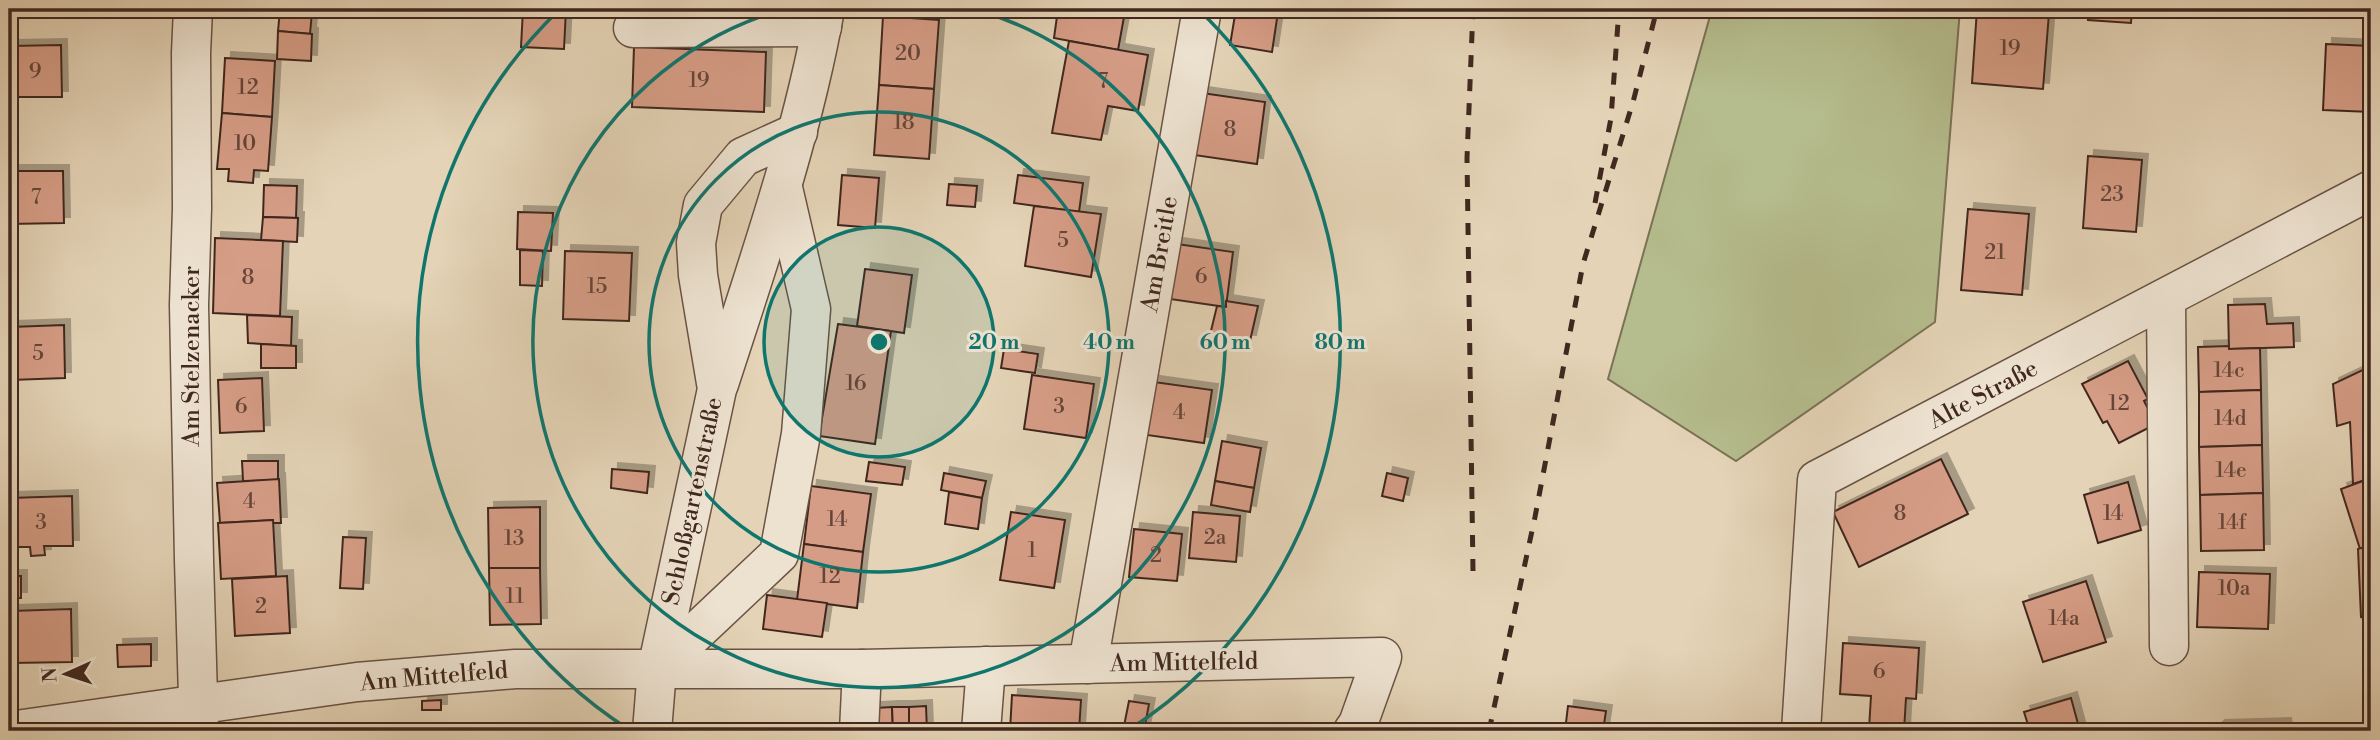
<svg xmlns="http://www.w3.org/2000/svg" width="2380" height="740" viewBox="0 0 2380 740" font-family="'Libre Bodoni',serif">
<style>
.green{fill:#b5bc8d;stroke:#7b7256;stroke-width:2}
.building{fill:#d69d86;stroke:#41281f;stroke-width:2;filter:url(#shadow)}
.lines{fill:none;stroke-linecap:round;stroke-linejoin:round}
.minor-casing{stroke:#6a5345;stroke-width:41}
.minor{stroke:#ede2d0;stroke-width:38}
.rail{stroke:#41281f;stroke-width:5;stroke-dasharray:12 12;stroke-linecap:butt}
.ring{fill:none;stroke:#0f766e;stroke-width:3.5}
.labels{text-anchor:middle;stroke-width:6;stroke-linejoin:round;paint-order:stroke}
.number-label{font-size:21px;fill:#664539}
.street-label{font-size:24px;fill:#41281f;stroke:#ede2d0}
.centre{fill:#0f766e;stroke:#ede2d0;stroke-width:3.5}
.ring-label{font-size:21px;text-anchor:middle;font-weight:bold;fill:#0f766e;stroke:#ede2d0;stroke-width:6;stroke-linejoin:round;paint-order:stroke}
</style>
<defs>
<filter id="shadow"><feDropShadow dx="6" dy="-6" stdDeviation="0" flood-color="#0004"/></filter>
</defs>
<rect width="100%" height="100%" fill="#e4d3b6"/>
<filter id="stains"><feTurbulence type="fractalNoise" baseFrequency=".00286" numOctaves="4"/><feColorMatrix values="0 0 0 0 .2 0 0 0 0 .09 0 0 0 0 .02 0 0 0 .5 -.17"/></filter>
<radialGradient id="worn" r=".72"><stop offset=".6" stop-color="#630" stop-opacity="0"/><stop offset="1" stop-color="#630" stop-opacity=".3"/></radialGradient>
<path class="green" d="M1712 9H1960L1935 322 1736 461 1608 379Z"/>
<g class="building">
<path d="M523 9H566L564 49 521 47Z"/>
<path d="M1058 9 1124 17 1118 50 1054 38Z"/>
<path d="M1236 9H1256L1278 12 1272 52 1230 45Z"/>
<path d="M1977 9 2049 13 2043 89 1972 83Z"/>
<path d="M2089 9H2132L2131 23 2088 20Z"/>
<path d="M280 10 312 12 310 34 278 31Z"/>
<path d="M883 16 939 20 934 89 879 85Z"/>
<path d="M278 31 312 34 311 61 277 59Z"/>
<path d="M1069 41 1148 55 1138 111 1108 106 1101 140 1052 133Z"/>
<path d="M2326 44 2371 46V112L2323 110Z"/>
<path d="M61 45 62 97H9V46Z"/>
<path d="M634 47 766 52 764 112 632 107Z"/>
<path d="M225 58 275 61 272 117 222 113Z"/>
<path d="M879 85 934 89 929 159 874 155Z"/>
<path d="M1202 93 1265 102 1257 164 1194 155Z"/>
<path d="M222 113 272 117 268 171 254 170 253 183 228 181 229 169H217Z"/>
<path d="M2088 156 2142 160 2136 232 2083 228Z"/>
<path d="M9 171H63L64 223 9 224Z"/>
<path d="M842 175 879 178 875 228 838 225Z"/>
<path d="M1018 175 1083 183 1079 212 1014 203Z"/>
<path d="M949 184 977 186 975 207 947 205Z"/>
<path d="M264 185 297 186 296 218 263 217Z"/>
<path d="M1034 206 1101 214 1091 277 1025 266Z"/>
<path d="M1968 209 2029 214 2022 295 1961 290Z"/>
<path d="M518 212 553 213 551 251 517 249Z"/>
<path d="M263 217 298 218 297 242 261 240Z"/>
<path d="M215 238 283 241 280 316 213 313Z"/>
<path d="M1177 244 1233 252 1226 307 1170 299Z"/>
<path d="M520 250 543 251 542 286 520 285Z"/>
<path d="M565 251 632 253 629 321 563 319Z"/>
<path d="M865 269 912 275 904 333 857 326Z"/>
<path d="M1226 301 1258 306 1250 341 1210 335 1217 306 1226 307Z"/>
<path d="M2265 304 2267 324 2293 323 2294 347 2229 349 2228 305Z"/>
<path d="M247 315 292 317 291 346 248 343Z"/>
<path d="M838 324 891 331 875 444 819 436Z"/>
<path d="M64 325 65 378 11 380 10 327Z"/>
<path d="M261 344 296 346V368H261Z"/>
<path d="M2229 346V349L2260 348 2261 390 2199 392 2198 347Z"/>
<path d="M1004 349 1038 354 1035 373 1001 368Z"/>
<path d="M2128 361 2148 399 2144 401 2156 424 2119 443 2107 421 2103 423 2082 384Z"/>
<path d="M2371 366V478L2353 484 2350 422 2337 426 2333 384Z"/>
<path d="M1032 375 1094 384 1086 438 1024 429Z"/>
<path d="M262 378 264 431 220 433 218 380Z"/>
<path d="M1154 382 1212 390 1204 443 1147 435Z"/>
<path d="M2261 390 2262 445 2199 447V392Z"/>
<path d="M1222 441 1261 448 1254 488 1215 481Z"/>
<path d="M2262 445 2263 493 2200 495 2199 447Z"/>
<path d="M1941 459 1968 514 1859 567 1833 512Z"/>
<path d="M242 461H278V480L243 481Z"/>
<path d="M869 462 905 467 902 485 866 481Z"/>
<path d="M612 469 649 472 647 493 611 488Z"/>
<path d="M944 473 986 481 982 498 941 490Z"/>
<path d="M1387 473 1408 478 1403 501 1382 496Z"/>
<path d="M2371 478V545L2360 549 2341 489Z"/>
<path d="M279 479 281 523H273V520L220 523 217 483Z"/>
<path d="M1215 481 1254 488 1250 512 1211 505Z"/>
<path d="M2128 482 2141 530 2098 543 2084 495Z"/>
<path d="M811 486 871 494 863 552 804 544Z"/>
<path d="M949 492 982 498 978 529 945 524Z"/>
<path d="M2263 493 2264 550 2201 551 2200 495Z"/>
<path d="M72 496 73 546H44L45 555 31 556 30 547H9V498Z"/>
<path d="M540 507V568H489L488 508Z"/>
<path d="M1011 512 1065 520 1054 588 1000 580Z"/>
<path d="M1193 512 1240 516 1236 562 1189 558Z"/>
<path d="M273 520 276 576 221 579 218 523Z"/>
<path d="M1134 529 1182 534 1177 581 1129 577Z"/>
<path d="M343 537 366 538 363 589 340 588Z"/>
<path d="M804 544 863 552 857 608 797 600Z"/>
<path d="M2371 545V621L2361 617 2358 549Z"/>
<path d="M489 568H540L541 624 490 625Z"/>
<path d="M2199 572 2270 574 2268 629 2197 627Z"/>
<rect x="9" y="576" width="12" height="22"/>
<path d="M287 576 290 633 235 636 232 579Z"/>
<path d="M2086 581 2106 642 2043 662 2023 602Z"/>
<path d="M767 595 827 603 822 637 763 629Z"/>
<path d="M71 609 72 662 12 663 11 611Z"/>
<path d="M1843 643 1919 648 1916 699 1906 698 1904 731 1869 729 1871 696 1840 694Z"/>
<path d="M151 644V666L118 667 117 645Z"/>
<path d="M1012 695 1081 700 1079 731H1010Z"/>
<path d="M2071 698 2080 731H2030L2024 712Z"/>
<path d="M441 700V710H422V701Z"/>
<path d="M1129 701 1149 704 1144 731H1123Z"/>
<path d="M926 706 927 731H909V707Z"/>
<path d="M1568 706 1606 711 1603 731H1565Z"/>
<path d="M892 707 893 731H876L875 708Z"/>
<path d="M892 707H909V731H893Z"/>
<path d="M2285 724 2286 731H2214L2219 726Z"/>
</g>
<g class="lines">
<g class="minor-casing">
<g id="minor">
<path d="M193 9 191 53 192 208 189 305 194 560 199 731"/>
<path d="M633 28 822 27"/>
<path d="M2166 298 2169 646"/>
<path d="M719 384C759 260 802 137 825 9"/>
<path d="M1088 664 1202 9"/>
<path d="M657 669 779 554 801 434 811 309 783 188"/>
<path d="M9 731 357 682 515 669H862L1382 657 1358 724 1353 731"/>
<path d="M652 731 657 669 717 389 698 275 696 243 703 205 743 157 798 132"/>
<path d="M859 731 862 669"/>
<path d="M981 731 986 666"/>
<path d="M1801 731 1817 480 2371 190"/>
</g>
</g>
<use href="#minor" class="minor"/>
<g class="rail">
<path d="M1595 203 1611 118 1619 9"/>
<path d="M1473 571 1467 158 1473 9"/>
<path d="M1489 731 1535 517 1583 264 1633 102 1657 9"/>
</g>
</g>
<circle cx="879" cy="342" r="115" fill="#0f766e" fill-opacity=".12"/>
<g class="ring">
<circle cx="879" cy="342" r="115"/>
<circle cx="879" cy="342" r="230"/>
<path d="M974 9A346 346 0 1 1 784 9"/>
<path d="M631 731A461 461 0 0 1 559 10M1199 10A461 461 0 0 1 1127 731"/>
</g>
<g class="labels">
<g class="number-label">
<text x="2010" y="55">19</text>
<text x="908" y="60">20</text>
<text x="35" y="78">9</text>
<text x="699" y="87">19</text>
<text x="1103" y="88">7</text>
<text x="248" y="94">12</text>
<text x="904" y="129">18</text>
<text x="1230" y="136">8</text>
<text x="245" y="150">10</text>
<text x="2112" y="201">23</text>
<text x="36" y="204">7</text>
<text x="1063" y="247">5</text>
<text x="1995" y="259">21</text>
<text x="1201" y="283">6</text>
<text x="248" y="284">8</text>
<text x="597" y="293">15</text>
<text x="38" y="360">5</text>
<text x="2229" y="377">14c</text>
<text x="856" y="390">16</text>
<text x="2119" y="410">12</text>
<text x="241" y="413">6</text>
<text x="1059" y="413">3</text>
<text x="1179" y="419">4</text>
<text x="2230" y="425">14d</text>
<text x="2231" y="477">14e</text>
<text x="249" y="508">4</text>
<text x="1900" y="520">8</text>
<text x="2113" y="520">14</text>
<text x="837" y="526">14</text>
<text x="41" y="529">3</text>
<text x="2232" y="529">14f</text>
<text x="1215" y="544">2a</text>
<text x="514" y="545">13</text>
<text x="1032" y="557">1</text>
<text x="1156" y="562">2</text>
<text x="830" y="583">12</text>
<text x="2234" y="595">10a</text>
<text x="515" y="603">11</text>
<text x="261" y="613">2</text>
<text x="2064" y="625">14a</text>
<text x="1879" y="678">6</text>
</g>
<g class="street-label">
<text transform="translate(1159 254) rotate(-80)" y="8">Am Breitle</text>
<text transform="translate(191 356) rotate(-90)" y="8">Am Stelzenacker</text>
<text transform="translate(1983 394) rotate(-28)" y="8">Alte Straße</text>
<text transform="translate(692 501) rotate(-78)" y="8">Schloßgartenstraße</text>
<text transform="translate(1184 662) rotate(-1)" y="8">Am Mittelfeld</text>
<text transform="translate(434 676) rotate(-5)" y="8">Am Mittelfeld</text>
</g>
</g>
<circle cx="879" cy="342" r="10" class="centre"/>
<g class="ring-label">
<text x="994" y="349">20 m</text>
<text x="1109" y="349">40 m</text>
<text x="1225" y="349">60 m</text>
<text x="1340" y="349">80 m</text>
</g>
<rect width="2380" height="740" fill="none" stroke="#e4d3b6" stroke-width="35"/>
<rect x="10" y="10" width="2359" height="719" fill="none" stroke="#41281f" stroke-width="3.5"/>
<rect x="18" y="18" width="2345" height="705" fill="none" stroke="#41281f" stroke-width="2"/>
<g transform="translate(66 674) rotate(267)" stroke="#ede2d0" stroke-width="5" paint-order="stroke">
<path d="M0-5L12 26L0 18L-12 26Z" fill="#41281f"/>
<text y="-10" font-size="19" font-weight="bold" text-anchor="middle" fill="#41281f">N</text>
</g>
<rect width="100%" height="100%" filter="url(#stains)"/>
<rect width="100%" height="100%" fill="url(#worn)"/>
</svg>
